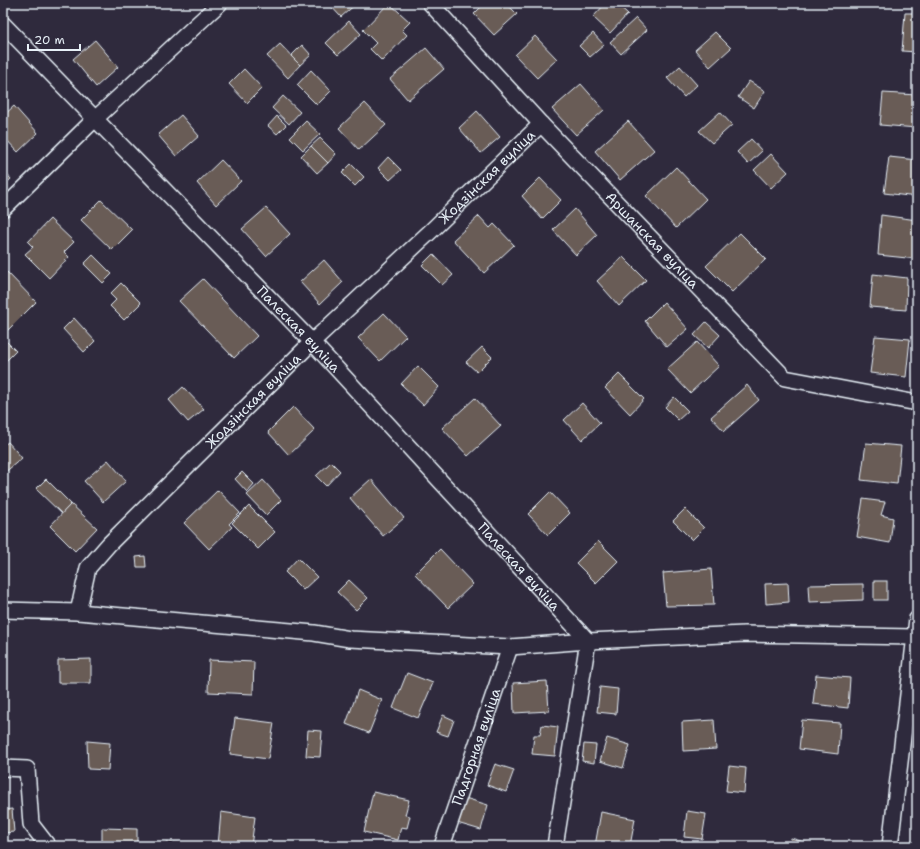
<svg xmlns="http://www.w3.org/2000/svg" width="920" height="849" viewBox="0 0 920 849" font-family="'Shantell Sans',sans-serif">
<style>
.building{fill:#695b57;stroke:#e8f1f8}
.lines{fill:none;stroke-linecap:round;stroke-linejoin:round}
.minor-casing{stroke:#e8f1f8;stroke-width:18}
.minor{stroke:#2f2a3d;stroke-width:15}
.labels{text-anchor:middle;stroke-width:3.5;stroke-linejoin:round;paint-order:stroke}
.street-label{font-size:14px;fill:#e8f1f8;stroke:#2f2a3d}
</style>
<rect width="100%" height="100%" fill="#2f2a3d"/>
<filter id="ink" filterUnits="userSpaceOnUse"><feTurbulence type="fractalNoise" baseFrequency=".025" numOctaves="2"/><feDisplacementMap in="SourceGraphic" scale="8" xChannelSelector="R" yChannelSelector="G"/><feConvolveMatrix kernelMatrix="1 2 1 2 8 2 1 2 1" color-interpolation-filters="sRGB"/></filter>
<g filter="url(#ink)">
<g class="building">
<path d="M328 3H357L341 17Z"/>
<path d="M389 3 410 22 402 30 407 35 382 61 370 49 376 43 363 30Z"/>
<path d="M485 3H506L517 14 494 35 474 14Z"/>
<path d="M606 3H616L628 14 610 33 593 17Z"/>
<path d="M905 13H917V52L902 51Z"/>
<path d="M636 18 647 30 621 54 610 42Z"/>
<path d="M349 21 361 34 338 55 326 43Z"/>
<path d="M715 32 731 48 710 67 695 50Z"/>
<path d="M593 33 604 45 590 57 579 46Z"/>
<path d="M535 36 557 59 537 78 515 55Z"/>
<path d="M95 40 118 67 96 87 73 59Z"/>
<path d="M280 44 300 65 288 78 267 56Z"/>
<path d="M302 45 311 55 300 65 291 56Z"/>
<path d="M426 48 444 69 408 100 390 79Z"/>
<path d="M680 66 697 85 684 97 667 78Z"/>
<path d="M244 69 262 88 247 103 229 84Z"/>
<path d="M311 70 331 91 317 105 297 85Z"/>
<path d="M749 81 765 91 754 108 738 97Z"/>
<path d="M581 84 604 110 576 135 552 109Z"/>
<path d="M883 93 917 95V128L880 125Z"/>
<path d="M283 96 300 112 289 124 272 108Z"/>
<path d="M365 103 386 125 359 150 339 128Z"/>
<path d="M14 106 38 133 18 152 3 136V116Z"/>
<path d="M477 111 500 137 481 153 459 128Z"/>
<path d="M720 112 732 125 712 143 699 131Z"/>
<path d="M181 115 199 136 176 156 158 135Z"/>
<path d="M277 116 286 125 277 134 268 126Z"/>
<path d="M306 121 320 134 303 150 290 137Z"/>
<path d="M628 121 654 150 620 180 595 151Z"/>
<path d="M320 138 336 154 328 163 311 146Z"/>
<path d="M751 139 762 151 748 164 737 152Z"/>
<path d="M311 146 328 163 317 173 301 156Z"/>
<path d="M771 154 788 172 771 188 754 170Z"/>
<path d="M388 157 401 170 390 180 378 168Z"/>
<path d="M889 157 917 160V197L884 193Z"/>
<path d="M221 160 241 181 216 205 197 183Z"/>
<path d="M351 164 364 177 355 186 342 173Z"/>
<path d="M676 167 706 199 676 228 646 196Z"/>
<path d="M3 170 11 179 3 186Z"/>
<path d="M540 178 561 200 542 219 522 196Z"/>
<path d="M101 200 132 230 112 250 81 220Z"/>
<path d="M266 208 290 234 266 256 242 229Z"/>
<path d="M575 209 597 235 576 255 553 230Z"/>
<path d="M881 215 917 220V259L878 255Z"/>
<path d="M479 216 490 228 494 224 514 245 484 273 453 240Z"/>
<path d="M50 219 74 242 64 252 69 257 49 278 25 254 33 247 28 242Z"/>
<path d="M740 233 766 259 732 292 706 266Z"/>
<path d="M433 254 453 275 442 285 422 265Z"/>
<path d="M93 255 112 274 103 283 84 264Z"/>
<path d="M623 257 646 280 619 306 597 281Z"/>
<path d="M324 260 343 282 320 304 300 282Z"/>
<path d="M7 272 36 302 8 330 3 325V276Z"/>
<path d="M873 274 907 278 906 310 870 307Z"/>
<path d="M203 279 257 336 234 358 179 301Z"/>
<path d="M121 283 141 303 124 320 110 306 116 300 110 294Z"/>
<path d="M664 302 688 329 667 347 645 321Z"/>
<path d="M384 313 406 336 380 361 358 338Z"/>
<path d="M74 318 95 341 84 352 63 329Z"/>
<path d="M706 322 720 335 708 348 694 335Z"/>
<path d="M875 336 910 339 906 377 870 373Z"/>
<path d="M3 338 16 351 6 361 3 358Z"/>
<path d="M697 342 719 366 690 393 667 369Z"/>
<path d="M482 347 492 357 477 372 466 362Z"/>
<path d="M418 366 439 387 423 405 401 384Z"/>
<path d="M619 374 644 399 630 414 605 388Z"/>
<path d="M747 385 759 400 724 431 711 417Z"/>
<path d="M183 387 204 409 188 422 169 400Z"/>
<path d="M674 397 688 411 678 420 665 407Z"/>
<path d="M475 398 501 426 468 456 442 428Z"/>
<path d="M582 403 600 423 582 440 564 420Z"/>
<path d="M293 407 315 430 289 455 268 432Z"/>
<path d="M8 442 22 458 3 474V446Z"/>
<path d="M866 443 901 446 897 484 861 480Z"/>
<path d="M108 460 126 481 103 502 84 481Z"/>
<path d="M331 462 340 471 326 486 316 476Z"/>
<path d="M242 472 254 484 247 492 235 479Z"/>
<path d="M46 479 71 504 62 514 36 489Z"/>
<path d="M371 479 404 518 383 536 350 498Z"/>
<path d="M263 480 281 500 266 515 247 495Z"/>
<path d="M218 490 240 513 229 524 232 527 209 549 184 523Z"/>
<path d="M550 492 570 513 548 535 528 514Z"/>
<path d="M863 499 885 502 881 515 893 518 890 543 857 537Z"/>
<path d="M71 504 97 528 75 551 50 526Z"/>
<path d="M249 506 275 532 258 549 232 523Z"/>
<path d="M685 509 704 528 692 540 673 521Z"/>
<path d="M598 541 618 561 596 583 576 563Z"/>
<path d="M440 549 473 584 448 608 415 574Z"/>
<path d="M145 556 146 567H137L136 557Z"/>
<path d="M298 558 317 577 303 590 285 572Z"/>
<path d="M711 569 714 605 666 606 663 573Z"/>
<path d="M349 580 368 598 356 610 337 592Z"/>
<rect x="874" y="581" width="13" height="19"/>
<path d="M788 583 789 602 766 604 765 584Z"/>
<path d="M863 584V600L809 602 808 585Z"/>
<path d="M91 659V683H58V660Z"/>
<path d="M209 660 254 662 253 694 208 692Z"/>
<path d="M407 673 433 683 418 718 393 708Z"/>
<path d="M816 675 850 678 848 708 813 704Z"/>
<path d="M547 681 549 711 514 713 513 683Z"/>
<path d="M600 687 618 689 616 714 597 712Z"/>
<path d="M358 690 382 700 369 733 346 724Z"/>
<path d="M443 715 454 720 448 736 436 732Z"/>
<path d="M235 718 274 723 268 759 230 754Z"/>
<path d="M714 720 716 749 683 751 682 722Z"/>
<path d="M802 720 840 723 838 754 799 749Z"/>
<path d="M542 725 558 727 555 756 532 754 534 735H540Z"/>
<path d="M308 730 322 731 320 757 306 756Z"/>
<path d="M607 738 630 745 623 768 600 761Z"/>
<path d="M87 741 110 743 108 770 88 769Z"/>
<path d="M584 744 596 745 594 763 582 761Z"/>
<path d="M495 764 514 770 506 792 487 785Z"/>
<path d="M729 766 746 768 744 793 726 791Z"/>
<path d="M373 792 409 800 405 815 410 816 407 828 401 827 398 840 364 832Z"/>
<path d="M465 798 488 805 481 830 457 823Z"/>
<path d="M12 809 14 832 3 833V810Z"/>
<path d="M687 811 706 814 702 839 684 837Z"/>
<path d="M221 812 255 817 251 846H218Z"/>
<path d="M601 812 635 819 630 846H595Z"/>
<path d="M102 828 137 829V846H102Z"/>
<path d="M791 838 817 846H789Z"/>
<path d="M166 842 180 843 179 846H165Z"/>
</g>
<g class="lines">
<g class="minor-casing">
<g id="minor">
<path id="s1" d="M430 3 541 124 785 378 917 403"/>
<path id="s2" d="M3 24 312 342 588 641 555 846"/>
<path d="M3 209 95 119 220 3"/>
<path d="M3 610 78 612 314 633 350 639 510 647 588 641 745 634 914 637"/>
<path id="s3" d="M78 612 88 568 109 544 312 342 432 230 541 124"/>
<path d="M3 768 27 769 31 824 48 846"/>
<path id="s4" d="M442 846 510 647"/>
<path d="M890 846 917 619"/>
</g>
</g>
<use href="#minor" class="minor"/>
</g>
</g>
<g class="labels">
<g class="street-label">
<text dy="5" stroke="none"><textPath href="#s3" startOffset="604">Жодзінская вуліца</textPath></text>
<text dy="5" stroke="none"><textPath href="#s1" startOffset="325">Аршанская вуліца</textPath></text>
<text dy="5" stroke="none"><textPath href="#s2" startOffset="425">Палеская вуліца</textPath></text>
<text dy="5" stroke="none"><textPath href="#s3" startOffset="280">Жодзінская вуліца</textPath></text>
<text dy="5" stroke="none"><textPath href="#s2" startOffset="749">Палеская вуліца</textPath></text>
<text dy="5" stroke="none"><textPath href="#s4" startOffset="105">Падгорная вуліца</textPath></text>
</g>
</g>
<rect width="920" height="849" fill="none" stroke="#2f2a3d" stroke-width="16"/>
<rect x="8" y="8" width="904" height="833" fill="none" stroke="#e8f1f8" stroke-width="1.5" filter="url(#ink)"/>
<path d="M28 44v6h52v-6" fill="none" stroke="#e8f1f8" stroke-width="2"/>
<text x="34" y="44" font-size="12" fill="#e8f1f8" stroke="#2f2a3d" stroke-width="3" paint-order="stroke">20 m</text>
</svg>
